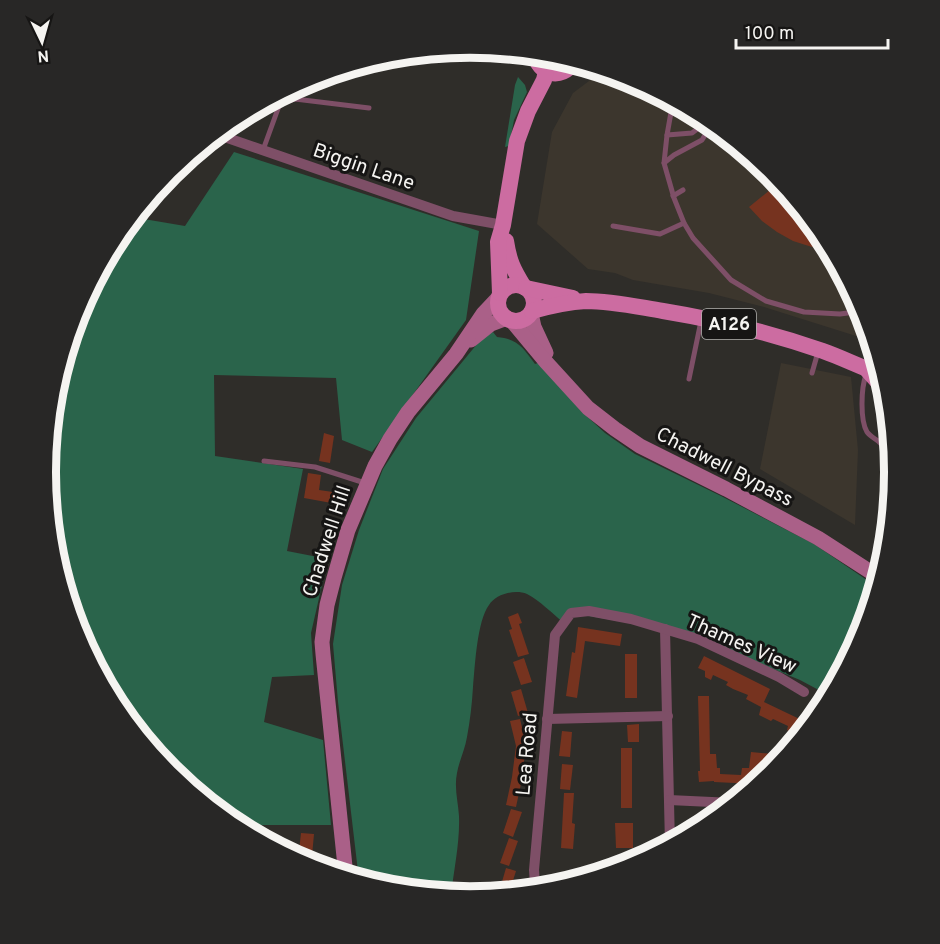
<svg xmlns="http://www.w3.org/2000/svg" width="940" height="944" viewBox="0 0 940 944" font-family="Overpass,sans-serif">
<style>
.built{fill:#3c362d}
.green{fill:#2a644b}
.building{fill:#76331f}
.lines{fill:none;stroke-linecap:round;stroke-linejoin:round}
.lane{stroke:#7e4f67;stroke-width:5}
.street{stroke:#7e4f67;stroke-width:10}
.secondary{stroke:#aa6088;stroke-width:15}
.primary{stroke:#cc6ca1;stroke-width:16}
.labels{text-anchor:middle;stroke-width:6;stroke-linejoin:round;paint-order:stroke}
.shield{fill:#161514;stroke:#b2b1af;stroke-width:1.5}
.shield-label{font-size:18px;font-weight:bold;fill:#f5f4f1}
.street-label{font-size:20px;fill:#f5f4f1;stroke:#161514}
.rim{fill:none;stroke:#f5f4f1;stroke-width:8}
</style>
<rect width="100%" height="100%" fill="#2f2d29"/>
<g class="built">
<path d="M614 74 633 79 706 119 771 172 824 236 863 310 872 341 764 307 709 293 633 280 615 273 588 269 537 224 552 132 573 93 593 78Z"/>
<path d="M781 363 851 377 858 450 855 525 760 469Z"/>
</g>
<g class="green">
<path d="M518 77 525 85 527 92 514 120 509 146 505 147 515 85Z"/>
<path d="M234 152 479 231 466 320 372 452 342 440 336 378 214 375 215 456 303 469 287 551 328 559 311 633 314 675 272 677 264 722 323 740 331 825H234L169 772 116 708 77 634 53 555 45 472 53 389 77 309 117 236 132 217 185 226Z"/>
<path d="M757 160 771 172 804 212C777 202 769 189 754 167Z"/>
<path d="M493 332 497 337C518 339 523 348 535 364L541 362 580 410 605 433 635 454 721 496 814 544 877 587 863 635 830 696 800 680 740 655 665 629 571 613 564 623C552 613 540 601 527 594 515 589 496 594 489 605 477 621 475 666 473 687 472 704 470 721 467 737 465 750 459 761 457 773 454 788 458 801 459 816 460 842 454 869 451 895L387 889 359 880 338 702 333 644 342 585 359 530 383 469 416 418 482 338Z"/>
</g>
<g class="building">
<path d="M770 190 775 195 792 207 804 212 824 236 830 248 812 247 793 241 777 232 762 221 749 207Z"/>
<path d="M324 433 334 436 330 463 319 461Z"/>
<path d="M308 473 321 475 319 490 340 493 341 491 349 493 345 508 337 506V504L304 498Z"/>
<path d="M518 613 522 623 519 624 529 654 518 657 509 630 512 629 508 617Z"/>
<path d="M578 627 622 634 620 646 585 641 577 698 566 696 572 652 575 653Z"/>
<rect x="625" y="654" width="12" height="44"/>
<path d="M704 656 770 689 764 702 810 724 801 735 795 732 794 734 787 730 788 726 773 719 771 721 759 715 761 707 746 699 748 695 733 689 726 685 728 682 713 675 711 680 705 677V671L698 668Z"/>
<path d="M524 658 532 682 521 685 513 662Z"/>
<path d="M521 689 528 713 518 716 511 692Z"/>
<path d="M698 696H709L710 754H716L717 768H720V774L741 775 742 768H749L751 752 785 755 779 762 768 761 767 775 756 784 714 782V781L699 782 698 771H700Z"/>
<path d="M520 719 526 744 522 779 516 807 506 805 512 777 516 746 510 721Z"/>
<path d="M639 724V742H628L627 725Z"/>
<path d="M562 731 572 732 570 757 559 756Z"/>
<rect x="621" y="748" width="11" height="60"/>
<path d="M562 764 573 765 570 790 560 789Z"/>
<path d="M564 793H574L572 823 575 824 573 849 561 848Z"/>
<path d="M511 809 522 812 513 837 503 833Z"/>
<path d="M615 823H633V848H616Z"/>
<path d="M301 833 314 834 311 866 298 860Z"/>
<path d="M509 838 518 841 509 866 500 863Z"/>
<path d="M506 868 516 871 509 893 503 894 499 892Z"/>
</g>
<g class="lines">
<g class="lane">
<path d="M673 101 667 135 692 133 700 127 702 116"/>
<path d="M667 135 664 163 674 198 684 223 693 238 731 280 766 301 804 312 840 314 863 311"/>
<path d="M201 145 217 141 219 135"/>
<path d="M263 150 279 106 283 103 295 99 369 108"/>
<path d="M664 163 674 155 702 140 708 130 710 122"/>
<path d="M673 196 683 190"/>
<path d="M613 226 660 234 684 223"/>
<path d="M812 373 818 352"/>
<path d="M866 375C861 388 860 420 867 432 870 436 874 438 878 441 889 451 893 465 894 480"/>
<path d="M689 379 701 321"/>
<path d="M264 461 315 467 365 483"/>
</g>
<g class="street">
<path d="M216 134 453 216 503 225"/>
<path d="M665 629 670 845"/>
<path d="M547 719 668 716"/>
<path d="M669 800 733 803"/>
<path d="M537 890 535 885 534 870 555 635 571 613 589 611 631 619 698 639 779 677 804 692"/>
</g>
<g class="secondary">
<path d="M531 313 534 327 546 353"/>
<path d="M511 320 546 362 588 408 615 429 640 446 726 489 818 538 880 578"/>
<path d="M471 340 491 324 507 318"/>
<path d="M346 876 323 654 322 642 327 605 334 578 348 530 375 466 390 439 408 412 456 354 483 314 499 297"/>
</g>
<g class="primary">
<path d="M534 53C539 75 561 81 574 62"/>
<path d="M506 241C509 261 513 269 524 287"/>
<circle cx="516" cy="303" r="18"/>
<path d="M526 288 573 298"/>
<path d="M500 293 498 242 503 225 517 141 528 111 544 80 546 71"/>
<path d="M532 311C550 306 568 302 586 301 612 301 638 307 663 311 718 320 771 333 823 351 843 358 862 368 883 375"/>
<path d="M868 371 887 392"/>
</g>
</g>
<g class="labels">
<rect class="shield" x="702" y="309" width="54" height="30" rx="4.5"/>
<g class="shield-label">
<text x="729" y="330">A126</text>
</g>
<g class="street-label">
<text transform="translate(364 166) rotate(19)" y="7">Biggin Lane</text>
<text transform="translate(725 466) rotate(27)" y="7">Chadwell Bypass</text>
<text transform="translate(326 541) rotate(-72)" y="7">Chadwell Hill</text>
<text transform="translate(742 643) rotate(24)" y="7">Thames View</text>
<text transform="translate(526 754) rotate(-85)" y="7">Lea Road</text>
</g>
</g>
<path d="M0 0H940V944H0ZM56 472a414 414 0 1 1 828 0a414 414 0 1 1-828 0Z" fill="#282726" fill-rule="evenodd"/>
<path class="rim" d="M56 472a414 414 0 1 1 828 0a414 414 0 1 1-828 0Z"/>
<g transform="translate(42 42) rotate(175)" stroke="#161514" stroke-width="4.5" paint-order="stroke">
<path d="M0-4.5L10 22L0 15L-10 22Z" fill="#f5f4f1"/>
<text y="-9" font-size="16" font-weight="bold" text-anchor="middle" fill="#f5f4f1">N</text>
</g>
<path d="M736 39v9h152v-9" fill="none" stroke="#f5f4f1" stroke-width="3"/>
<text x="745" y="39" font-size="18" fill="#f5f4f1" stroke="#161514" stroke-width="4.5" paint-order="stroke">100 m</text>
</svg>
